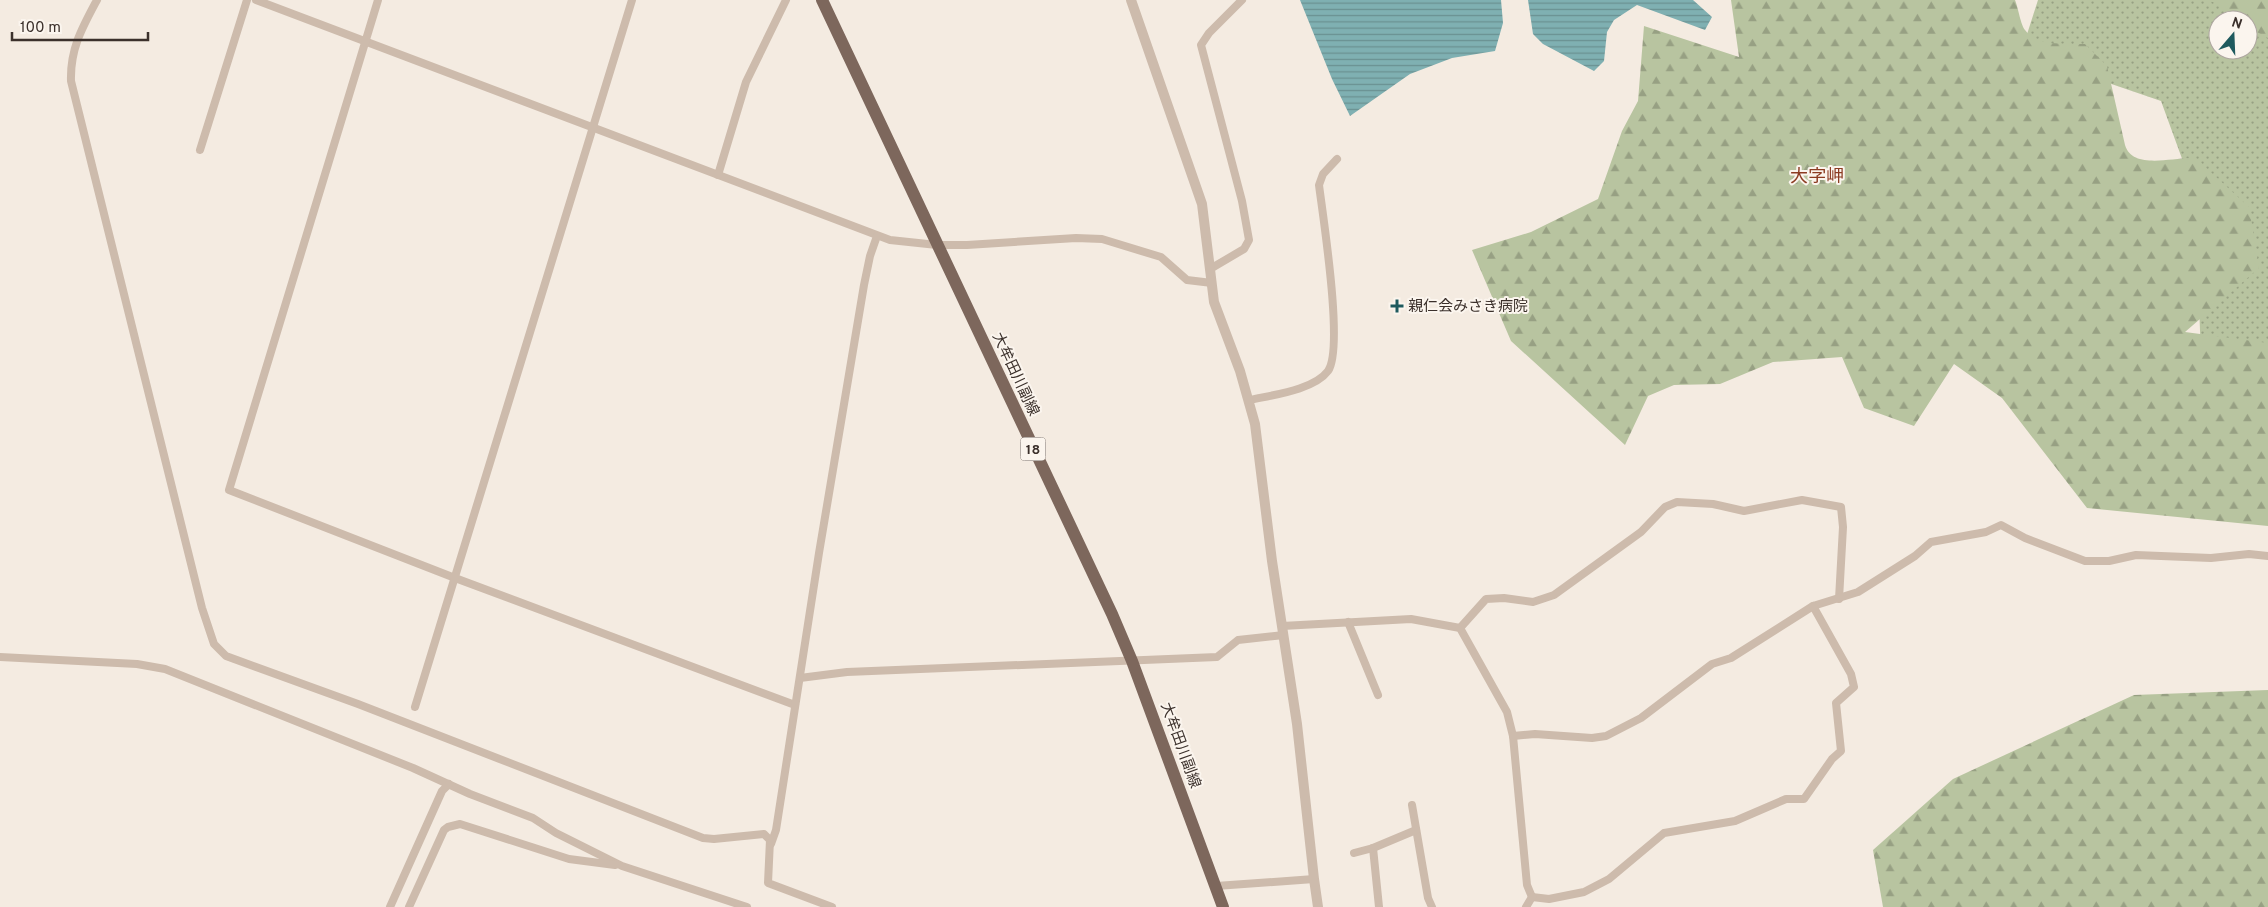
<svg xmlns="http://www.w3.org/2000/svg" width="2268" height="907" viewBox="0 0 2268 907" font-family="Overpass,'Noto Sans JP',sans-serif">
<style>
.grass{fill:url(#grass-dots);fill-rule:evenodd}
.forest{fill:url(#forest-firs)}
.water{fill:url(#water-rules)}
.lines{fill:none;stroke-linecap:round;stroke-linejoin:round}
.minor{stroke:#cdbbac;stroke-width:8}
.tertiary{stroke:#cdbbac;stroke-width:10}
.primary{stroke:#7d675c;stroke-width:12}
.poi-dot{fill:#1f5a5e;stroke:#fbf5ee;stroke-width:2}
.labels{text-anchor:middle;stroke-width:4;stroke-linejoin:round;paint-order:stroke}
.shield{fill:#fbf5ee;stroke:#756b66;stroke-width:1}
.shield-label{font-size:14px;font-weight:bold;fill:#3b302b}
.poi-label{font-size:15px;fill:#3b302b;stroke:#fbf5ee;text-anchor:start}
.street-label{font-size:15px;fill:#3b302b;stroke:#fbf5ee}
.quarter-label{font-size:18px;fill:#8c3b22;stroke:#fbf5ee}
</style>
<defs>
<pattern id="grass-dots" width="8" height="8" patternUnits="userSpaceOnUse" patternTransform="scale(1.25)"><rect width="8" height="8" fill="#b8c4a0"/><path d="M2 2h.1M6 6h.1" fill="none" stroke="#97a083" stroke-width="1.8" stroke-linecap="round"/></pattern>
<pattern id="forest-firs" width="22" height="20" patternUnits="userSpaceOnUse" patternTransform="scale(1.25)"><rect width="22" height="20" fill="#b8c4a0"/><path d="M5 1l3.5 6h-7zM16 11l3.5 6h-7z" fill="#97a083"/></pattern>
<pattern id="water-rules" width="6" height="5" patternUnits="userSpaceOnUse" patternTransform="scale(1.25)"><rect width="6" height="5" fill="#7fb0b2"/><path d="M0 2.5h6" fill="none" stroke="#699091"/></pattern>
</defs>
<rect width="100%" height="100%" fill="#f4ebe1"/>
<path class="grass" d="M2038 0H2246L2268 20V355L2201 356 2199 305 2200 208 2161 101 2021 53ZM2218 20H2248V50H2218Z"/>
<g class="forest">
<path d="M1731 0H2015C2018 7 2021 26 2025 30 2037 47 2067 43 2085 44L2107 66 2125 145C2133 172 2178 155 2198 159L2205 167 2249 207 2259 268 2185 332 2268 343V526L2087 508 2002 398 1954 364 1914 426 1864 408 1842 357 1773 362 1720 384 1674 385 1648 396 1625 445 1511 341 1472 250 1531 232 1598 199 1622 131 1638 101 1644 26 1739 57Z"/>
<path d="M2208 0H2268V38L2248 27V20H2235L2224 7Z"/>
<path d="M2268 690V907H1883L1873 850 1953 779 2134 695Z"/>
</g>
<g class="water">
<path d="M1300 0H1501L1503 23 1495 51 1452 58 1410 74 1350 116 1332 79Z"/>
<path d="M1528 0H1693L1712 17 1705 30 1637 5 1614 20 1607 32 1604 61 1594 71 1543 44 1533 34Z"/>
</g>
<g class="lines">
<g class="minor">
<path d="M97 0C82 28 70 49 71 81L202 608 214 644 226 656 358 704 703 838 714 839 764 834 770 840 768 883 832 907"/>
<path d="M256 0 890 240 937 245H967L1076 238 1102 239 1161 257 1187 280 1212 283"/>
<path d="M378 0 229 490 455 578 795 705"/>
<path d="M200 150 247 0"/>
<path d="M718 175 746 82 786 0"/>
<path d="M1210 269 1244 249 1249 240 1242 201 1201 45 1209 33 1242 0"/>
<path d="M1250 400C1272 395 1314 390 1328 371 1344 349 1323 217 1319 185L1323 174 1337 159"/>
<path d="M1348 622 1378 695"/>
<path d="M1282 626 1411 619 1460 628 1507 712 1513 736 1527 885 1532 897"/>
<path d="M1460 628 1486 599 1504 598 1533 602 1554 595 1641 532 1665 507 1677 502 1713 504 1744 511 1802 500 1841 507 1843 527 1839 599"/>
<path d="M0 657 137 664 165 669 413 768 470 794 533 818 556 833 622 866 747 907"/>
<path d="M800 678 847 672 1217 657 1238 640 1284 635"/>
<path d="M415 707 632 0"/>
<path d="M1513 736 1535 734 1592 738 1606 736 1641 718 1712 664 1731 658 1813 606 1858 592 1915 556 1931 542 1986 532 2001 525 2025 538 2085 561H2109L2136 555 2211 558 2249 554 2268 556"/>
<path d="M1412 805 1428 898 1432 907"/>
<path d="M771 844 776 830 819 553 864 285 870 256 877 236"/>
<path d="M1373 848 1379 907"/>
<path d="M1354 853 1373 848 1416 830"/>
<path d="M1216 886 1314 879"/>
<path d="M1532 897 1549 899 1584 892 1609 879 1664 833 1735 821 1786 799H1804L1832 759 1841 751 1836 703 1854 687 1851 674 1813 606"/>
<path d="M390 907 442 791 449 784"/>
<path d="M409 907 444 830 448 827 460 824 569 859 615 865"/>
<path d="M1526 907 1532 897"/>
</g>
<path class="tertiary" d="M1131 0 1202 204 1214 302 1240 371 1255 424 1272 561 1297 724 1314 879 1318 907"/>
<path class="primary" d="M822 0 1112 614 1132 661 1223 907"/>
</g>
<path class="poi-dot" d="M1394.5 298.5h5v5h5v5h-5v5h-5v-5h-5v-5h5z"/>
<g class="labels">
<rect class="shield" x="1020.5" y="437.5" width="25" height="23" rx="4"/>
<g class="shield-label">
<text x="1033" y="454">18</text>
</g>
<g class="poi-label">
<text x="1408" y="311">親仁会みさき病院</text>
</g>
<g class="street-label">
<text transform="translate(1016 374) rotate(65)" y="5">大牟田川副線</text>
<text transform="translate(1181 745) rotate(70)" y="5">大牟田川副線</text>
</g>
<g class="quarter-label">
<text x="1817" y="182">大字岬</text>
</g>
</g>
<g transform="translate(2233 35) rotate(19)"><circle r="24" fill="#fbf5ee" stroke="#aea6a0"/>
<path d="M0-4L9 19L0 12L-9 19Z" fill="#1f5a5e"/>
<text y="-8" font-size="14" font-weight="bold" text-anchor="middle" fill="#3b302b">N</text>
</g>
<path d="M12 32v8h136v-8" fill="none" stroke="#3b302b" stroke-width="2.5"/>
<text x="20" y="32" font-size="15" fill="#3b302b" stroke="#fbf5ee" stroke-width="4" paint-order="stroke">100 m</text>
</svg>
